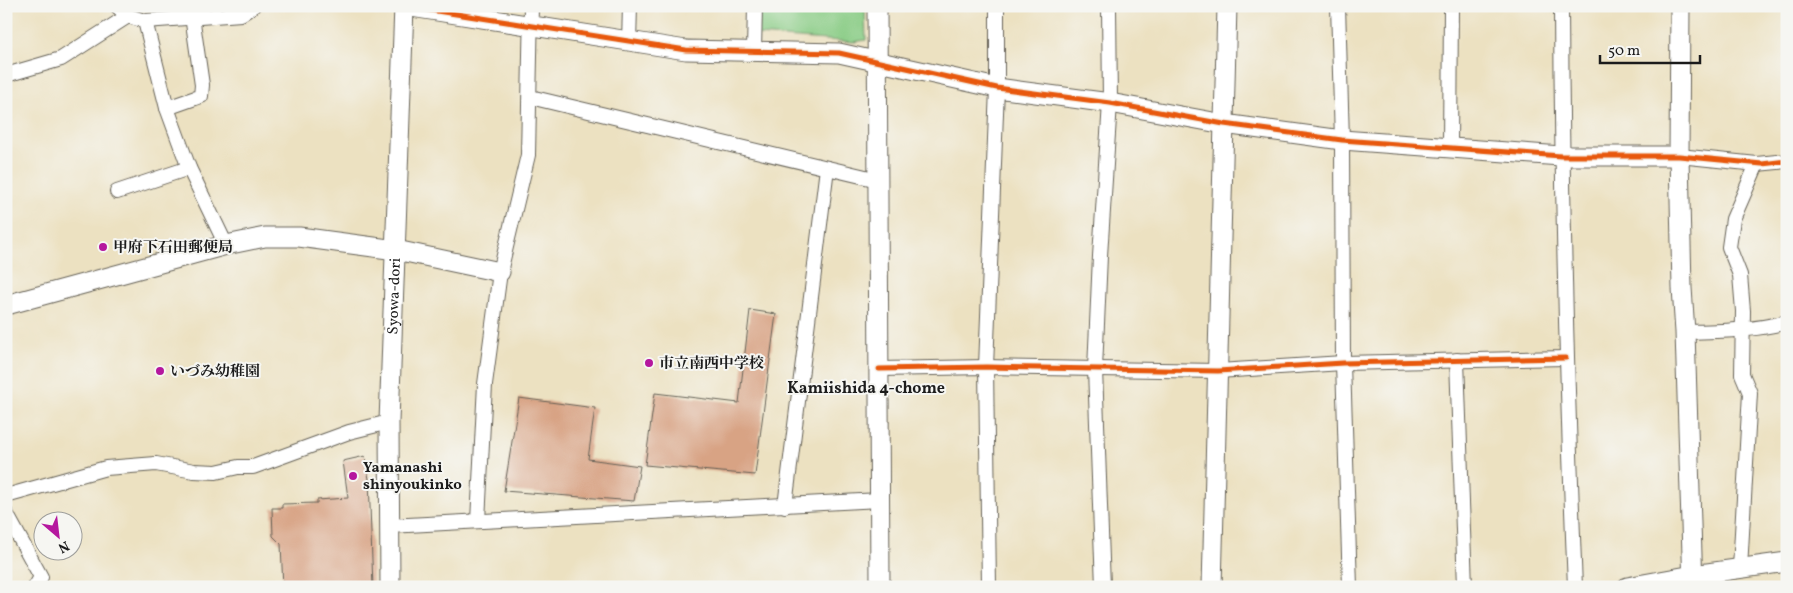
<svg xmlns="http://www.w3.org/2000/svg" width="1793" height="593" viewBox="0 0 1793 593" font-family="Vollkorn,'Noto Serif JP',serif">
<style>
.green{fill:#89cc85;stroke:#527450}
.building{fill:#d8a384}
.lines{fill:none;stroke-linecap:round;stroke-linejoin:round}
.street-casing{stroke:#656156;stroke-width:16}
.secondary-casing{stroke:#656156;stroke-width:21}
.street{stroke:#fff;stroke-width:14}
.secondary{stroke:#fff;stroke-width:19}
.cycleway-casing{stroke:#f6f6f2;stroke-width:8}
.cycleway{stroke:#e8590c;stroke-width:5}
.poi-dot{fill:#b5179e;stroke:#f6f6f2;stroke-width:2}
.labels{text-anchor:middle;stroke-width:4;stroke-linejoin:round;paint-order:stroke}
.poi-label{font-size:15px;font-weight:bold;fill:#1c1c1c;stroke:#f6f6f2;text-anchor:start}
.street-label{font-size:15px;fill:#1c1c1c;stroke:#f6f6f2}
.neighbourhood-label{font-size:16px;font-weight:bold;fill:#1c1c1c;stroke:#f6f6f2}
</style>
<rect width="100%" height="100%" fill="#f6f6f2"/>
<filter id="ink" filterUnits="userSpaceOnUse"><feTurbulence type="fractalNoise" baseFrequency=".02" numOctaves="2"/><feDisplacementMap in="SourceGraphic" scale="10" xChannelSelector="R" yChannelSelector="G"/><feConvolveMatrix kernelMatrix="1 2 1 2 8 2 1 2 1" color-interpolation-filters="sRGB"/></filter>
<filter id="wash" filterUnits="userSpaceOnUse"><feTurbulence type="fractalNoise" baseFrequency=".0096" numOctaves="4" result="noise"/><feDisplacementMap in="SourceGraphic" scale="20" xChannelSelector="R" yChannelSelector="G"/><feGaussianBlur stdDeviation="1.12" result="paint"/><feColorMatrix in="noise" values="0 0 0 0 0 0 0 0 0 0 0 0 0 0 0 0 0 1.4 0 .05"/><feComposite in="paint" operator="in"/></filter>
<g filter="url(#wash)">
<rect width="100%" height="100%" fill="#ece1c1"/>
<path class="green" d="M757 6H865L866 40 854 42 756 35Z"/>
<g id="blocks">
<g class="building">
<path d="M750 310 776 314 755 475 645 465 655 393 739 403Z"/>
<path d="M519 398 595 408 588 459 640 466 634 501 504 491Z"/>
<path d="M365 456 369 479 373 587H283L281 544 273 536 272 508H282V504L317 503V500L348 498 343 461Z"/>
</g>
</g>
</g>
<g filter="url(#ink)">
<use href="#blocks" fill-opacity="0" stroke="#656156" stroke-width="1"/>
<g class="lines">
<g class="street-casing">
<g id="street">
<path d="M117 6 128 16 145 21 241 14 253 6"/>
<path d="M1338 6 1342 140 1343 363 1350 587"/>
<path d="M1561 6C1562 200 1567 393 1575 587"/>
<path d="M145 21 167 108 189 168 226 245"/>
<path d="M629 42 630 6"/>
<path d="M754 51 755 6"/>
<path d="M6 75 61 59 128 16"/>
<path d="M530 97 878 180"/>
<path d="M167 108 201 96 202 85 192 16"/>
<path d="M1450 148 1451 6"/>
<path d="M1679 156 1757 164 1787 161"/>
<path d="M117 192 189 168"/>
<path d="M1685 332C1720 331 1753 331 1787 322"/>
<path d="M1457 360 1465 587"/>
<path d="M879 369 986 367 1218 371 1343 363 1566 358"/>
<path d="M6 496 106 468 156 464 194 471 216 472 238 467H253L349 432 389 422"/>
<path d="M785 506 827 168"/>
<path d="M6 513 41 577 35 587"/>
<path d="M478 521 485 384 500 272 528 155 531 6"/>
<path d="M389 526 880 500"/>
<path d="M1740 568 1750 393 1742 374 1743 311 1740 275 1729 247 1733 219 1757 164"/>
<path d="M989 587 986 367 997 88V6"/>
<path d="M1103 587 1095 369 1100 256 1110 103 1109 6"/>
</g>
</g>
<g class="secondary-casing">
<g id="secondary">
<path d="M405 6 686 50 839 53 997 88 1110 103 1224 124 1342 140 1561 156H1679"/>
<path d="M877 6 880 587"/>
<path d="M1680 6 1679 156 1682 288 1685 332 1693 587"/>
<path d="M6 305 226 245 265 237H299L396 250 500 272"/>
<path id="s1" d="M390 587 389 422 404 6"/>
<path d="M1212 587 1227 6"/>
<path d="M1627 587 1693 575 1787 562"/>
</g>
</g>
<use href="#street" class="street"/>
<use href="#secondary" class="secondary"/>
<g class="cycleway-casing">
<g id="cycleway">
<path d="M405 6 686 50 839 53 997 88 1110 103 1224 124 1342 140 1561 156H1679L1762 164 1787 161"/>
<path d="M879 369 986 367 1218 371 1343 363 1566 358"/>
</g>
</g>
<use href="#cycleway" class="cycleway"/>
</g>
</g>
<g class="poi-dot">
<circle cx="103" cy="247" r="5"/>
<circle cx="649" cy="363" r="5"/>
<circle cx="160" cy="371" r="5"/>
<circle cx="353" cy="476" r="5"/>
</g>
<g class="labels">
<g class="poi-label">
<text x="113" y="252">甲府下石田郵便局</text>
<text x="659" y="368">市立南西中学校</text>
<text x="170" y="376">いづみ幼稚園</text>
<text x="363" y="472">Yamanashi<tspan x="363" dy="17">shinyoukinko</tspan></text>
</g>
<g class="street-label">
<text dy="5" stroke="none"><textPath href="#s1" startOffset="291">Syowa-dori</textPath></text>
</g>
<g class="neighbourhood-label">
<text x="866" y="393">Kamiishida 4-chome</text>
</g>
</g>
<rect width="1793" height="593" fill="none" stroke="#f6f6f2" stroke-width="25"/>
<g transform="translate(58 536) rotate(152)"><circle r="24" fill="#f6f6f2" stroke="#9f9f9c"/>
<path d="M0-4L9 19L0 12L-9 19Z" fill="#b5179e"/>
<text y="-8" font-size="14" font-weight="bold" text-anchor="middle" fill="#1c1c1c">N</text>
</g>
<path d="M1600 55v8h100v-8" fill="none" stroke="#1c1c1c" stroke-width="2.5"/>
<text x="1608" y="55" font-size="15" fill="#1c1c1c" stroke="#f6f6f2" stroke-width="4" paint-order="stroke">50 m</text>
</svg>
